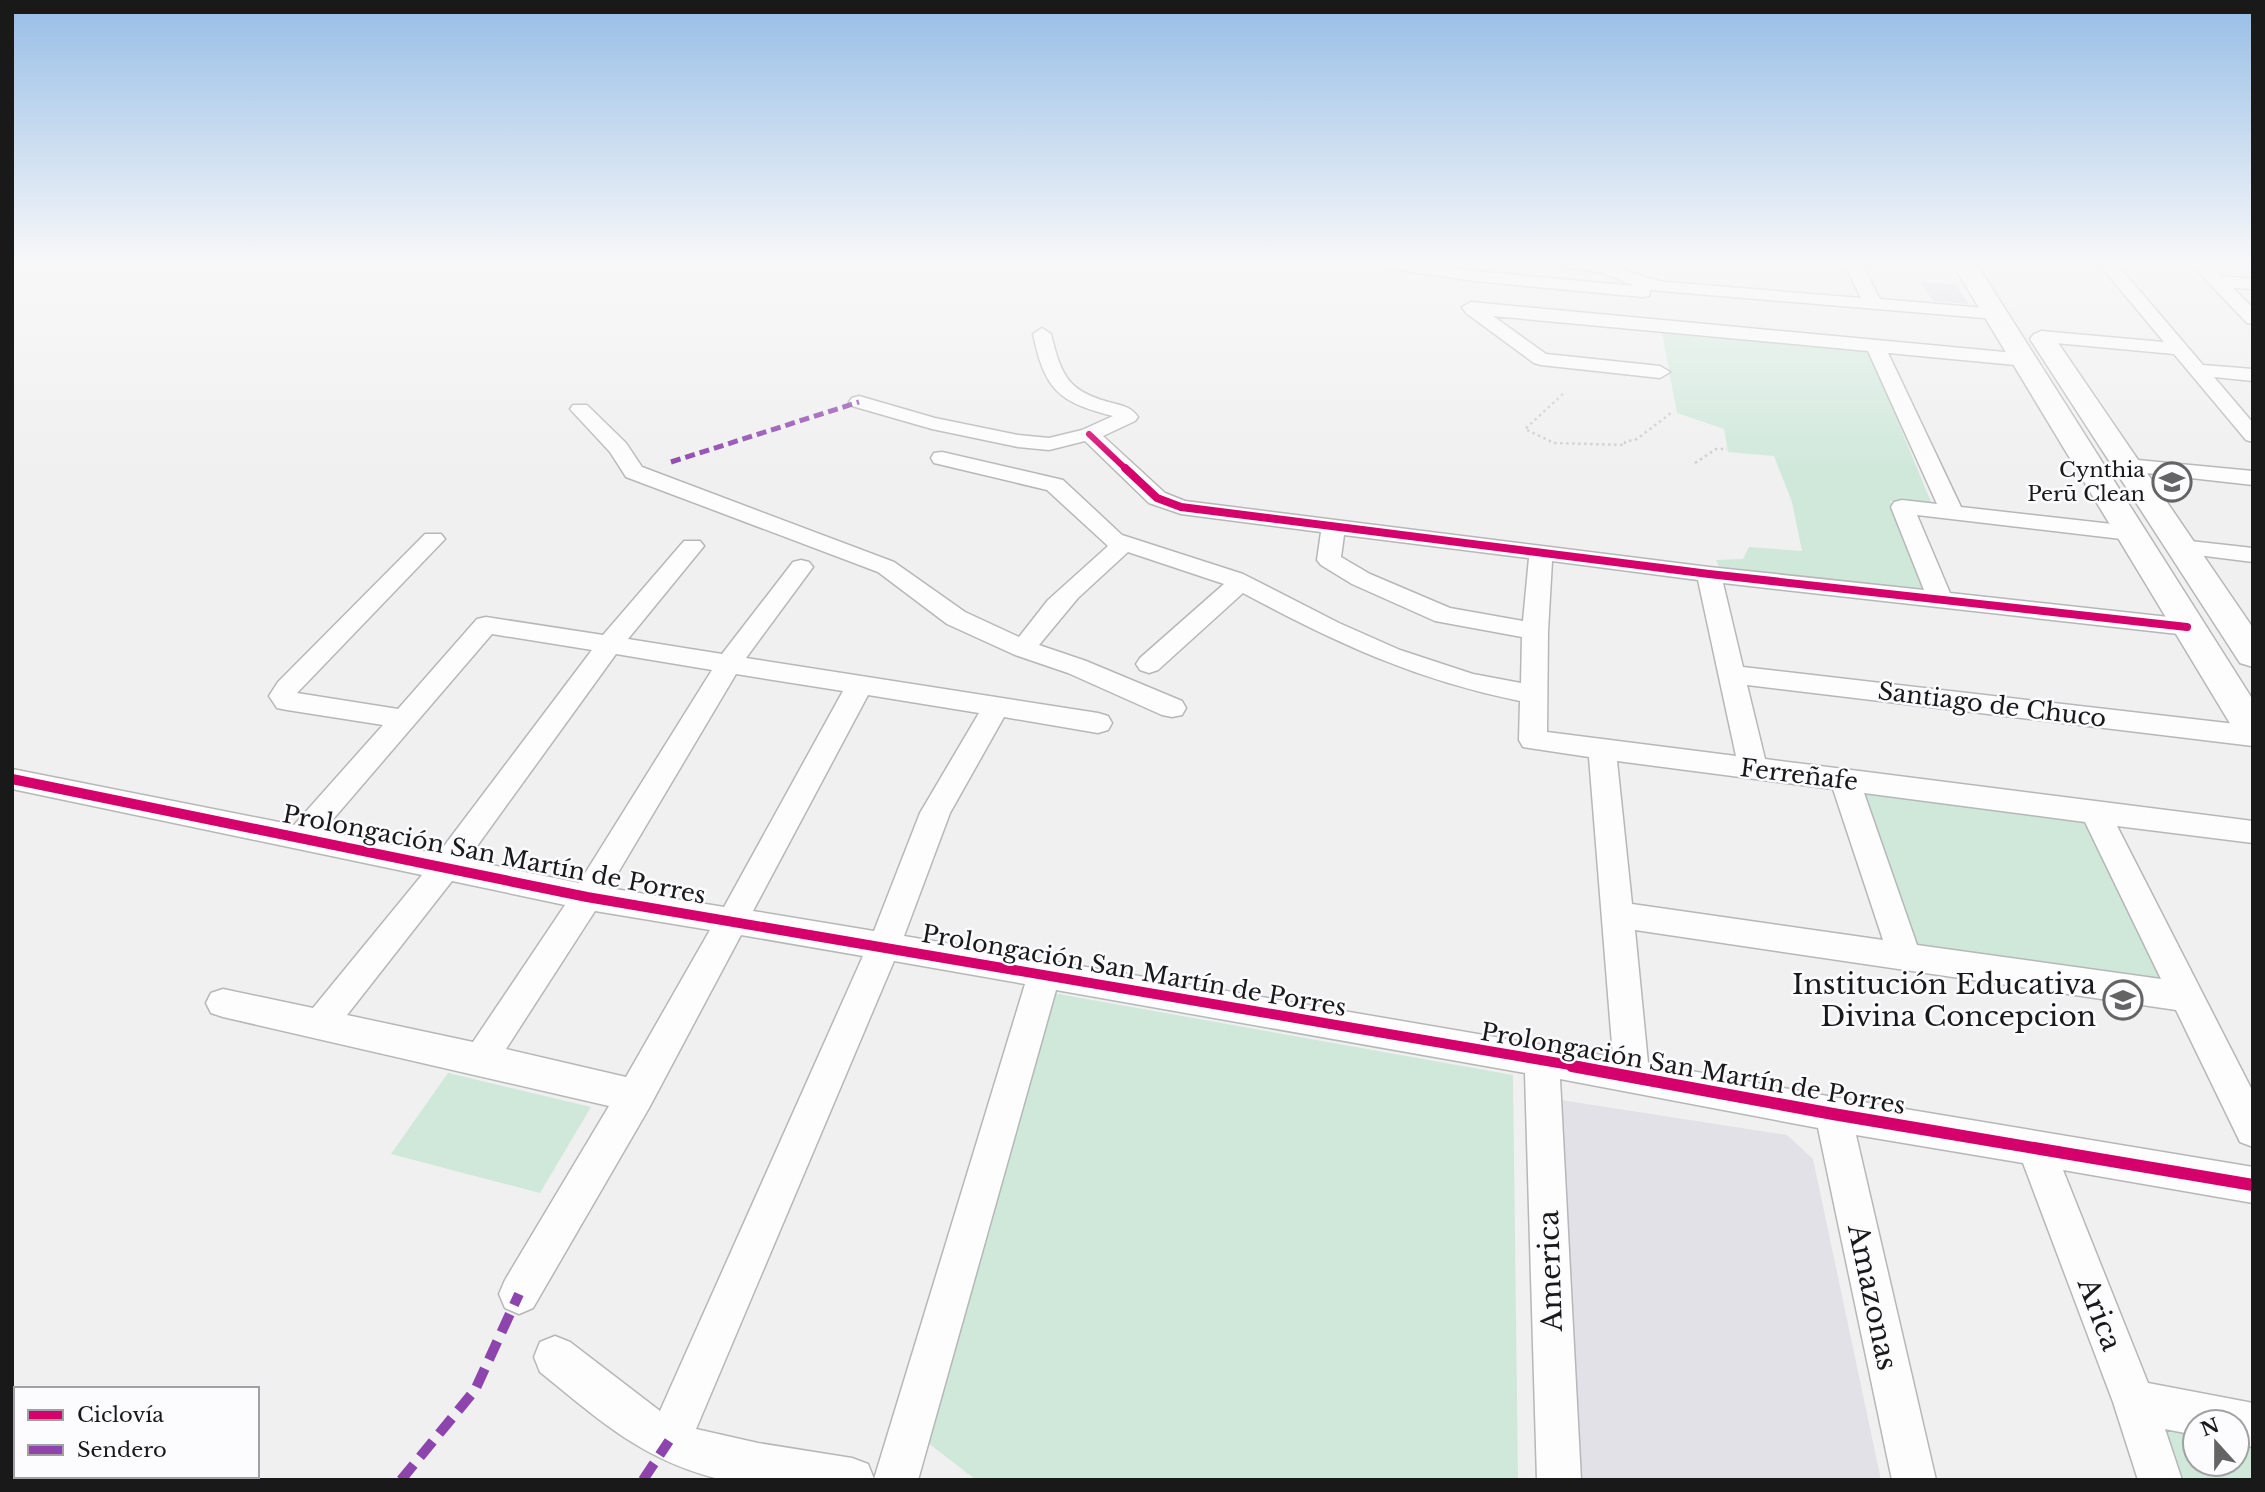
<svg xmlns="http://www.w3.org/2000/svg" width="2265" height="1492" viewBox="0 0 2265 1492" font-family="'Libre Baskerville',serif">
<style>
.built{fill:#e1e1e7}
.green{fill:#cfe8da}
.building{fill:#d5cfd7}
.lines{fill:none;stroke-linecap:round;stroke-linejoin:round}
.minor-casing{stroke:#b6b7b8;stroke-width:3}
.secondary-casing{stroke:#b6b7b8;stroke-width:3}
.path{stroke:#cdcdce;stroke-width:2.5;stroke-dasharray:2.5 3.5;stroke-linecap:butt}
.minor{fill:#fdfdfd;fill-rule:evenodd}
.secondary{fill:#fdfdfd;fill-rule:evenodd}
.quiet-far1{stroke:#8e44ad;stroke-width:5;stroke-dasharray:10 5;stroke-linecap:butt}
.quiet{stroke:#8e44ad;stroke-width:10;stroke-dasharray:20 10;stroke-linecap:butt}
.cycleway-far3-casing{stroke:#fcfcff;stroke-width:9}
.cycleway-far2-casing{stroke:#fcfcff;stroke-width:11}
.cycleway-far1-casing{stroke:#fcfcff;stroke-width:14}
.cycleway-casing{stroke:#fcfcff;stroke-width:17}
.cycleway-far3{stroke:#d6006c;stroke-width:6}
.cycleway-far2{stroke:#d6006c;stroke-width:8}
.cycleway-far1{stroke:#d6006c;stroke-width:10}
.cycleway{stroke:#d6006c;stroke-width:12}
.labels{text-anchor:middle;stroke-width:5;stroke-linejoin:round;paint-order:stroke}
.far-poi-label{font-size:21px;fill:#19191a;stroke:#fcfcff;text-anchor:end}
.street-label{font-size:24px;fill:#19191a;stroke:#fcfcff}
.near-poi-label{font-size:28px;fill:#19191a;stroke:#fcfcff;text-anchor:end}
.near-street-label{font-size:28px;fill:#19191a;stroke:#fcfcff}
</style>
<rect width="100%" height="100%" fill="#f0f0f1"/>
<path class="built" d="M1561 1100 1787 1135 1813 1159 1881 1480H1579Z"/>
<g class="green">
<path d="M1662 333 1869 351 1931 502 1890 501 1927 591 1720 569 1716 560 1743 559 1749 547 1802 551 1792 502 1774 456 1728 452 1724 429 1677 413Z"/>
<path d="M1852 789 2081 817 2167 986 1905 949Z"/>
<path d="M1053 993 1513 1075 1518 1480H976L914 1432Z"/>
<path d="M448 1073 591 1107 540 1193 391 1154Z"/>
<path d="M2142 1425 2195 1434V1464H2237V1442L2253 1444V1480H2162Z"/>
</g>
<path class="building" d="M1920 282 1955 284 1969 304 1933 301Z"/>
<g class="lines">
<g class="minor-casing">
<g id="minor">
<path d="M1378 263H1419L1474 271 1635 286 1601 272 1566 268 1557 263H1607L1647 278 1666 282 1861 298 1844 263H1861L1880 299 1996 309 2005 314 1996 319 1650 290 1649 296 1643 297 1474 281 1387 268Z"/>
<path d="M2098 263H2116L2203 365 2253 369V381L2214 377 2253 423V442L2246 440 2174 354 2034 341 2032 337 2041 331 2164 342Z"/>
<path d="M2190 263H2208L2221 276 2253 279V289L2233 288 2253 308V324L2247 323Z"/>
<path d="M1471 302 2026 354 2036 360 2026 366 1888 353 1961 507 2130 526 2138 528 2142 533 2138 538 2130 540 1917 515 1950 593 2187 619 2196 621 2200 627 2196 633 2187 635 1723 583 1743 667 2253 726V746L1747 685 1765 759 2253 821V843L2117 826 2253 1092V1147L2240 1142 2176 1010 1635 930 1648 1063 1833 1097 2253 1167V1203L2063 1170 2148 1383 2253 1403V1447L2237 1444V1422H2195V1435L2165 1429 2182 1480H2138L2113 1402 2023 1163 1856 1135 1936 1480H1892L1818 1128 1560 1079 1581 1480H1537L1525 1073 1056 990 918 1480H723C643 1461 602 1422 540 1372L534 1357 540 1342 555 1336 570 1342 660 1411 863 956 741 935 649 1108 533 1308 519 1314 505 1308 499 1294 505 1280 609 1106 223 1017 211 1013 206 1003 211 993 223 989 313 1008 422 875 12 789V769L294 825 383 725 287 710 277 708 269 696 278 682 425 534H441L445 539 297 693 398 709 477 619 486 617 603 635 684 541H700L704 546 628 639 722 654 793 562 801 560 809 562 813 567 746 658 1098 713 1108 716 1112 723 1108 730 1098 733 1004 717 950 813 904 936 1613 1057 1589 757 1523 747 1519 740 1520 701C1416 680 1336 643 1243 593L1158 670 1149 673 1140 670 1136 664 1140 658 1224 584 1128 552 1078 598 1039 645 1086 661 1182 701 1186 708 1182 715 1172 717 1162 715 1068 673 1015 655 947 624 878 572 626 477 610 452 570 409 573 405H587L626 443 642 467 894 562 965 612 1019 637 1048 600 1108 546 1047 490 934 463 931 458 934 453 942 452 1063 480 1122 535 1243 574 1339 623 1400 650 1473 674 1521 683 1522 637 1435 621 1352 584 1321 565 1317 560 1321 532 1181 514 1149 503 1085 441 1049 450 1018 447 932 429 852 406 849 402 852 398 859 396 935 418 1018 435 1049 438 1082 430 1113 416C1058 402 1045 390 1033 334L1042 328 1051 334C1062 379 1069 392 1116 404 1126 407 1132 408 1138 417L1135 421 1103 436 1165 493 1185 501 1709 567 1924 590 1891 507 1894 502 1902 500 1937 504 1868 351 1493 316 1546 354 1660 366 1670 372 1660 378 1541 365 1534 363 1466 313 1462 307ZM1344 535 1529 558 1523 621 1450 608 1370 574 1341 557ZM1552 561 1698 580 1736 756 1547 732 1548 631ZM492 634 592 650 438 854 323 831ZM616 654 712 670 579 883 467 860ZM736 674 843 691 724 907 609 888ZM868 695 979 713 920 813 874 931 753 911ZM1617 761 1833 789 1883 940 1632 904ZM1864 793 2085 822 2161 979 1917 945ZM452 881 565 905 473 1042 347 1015ZM595 911 710 930 626 1077 506 1049ZM894 961 1025 984 874 1479 868 1464 852 1458 758 1443 696 1429Z"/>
<path d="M2127 459 2253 471V485L2119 470 2116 465 2119 460Z"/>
<path d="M2181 540 2253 548V562L2173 552 2169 547 2173 542Z"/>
</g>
</g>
<g class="secondary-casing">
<g id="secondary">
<path d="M1952 263H1976L2253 700V744L2240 740Z"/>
<path d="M2043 331 2052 334 2253 628V667L2240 663 2030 339 2034 334Z"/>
</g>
</g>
<g class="path">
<path d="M1563 394 1525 429 1554 443 1625 445V442L1637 439 1671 413"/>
<path d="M1695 463 1716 449H1727"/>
</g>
<use href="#minor" class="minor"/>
<use href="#secondary" class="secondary"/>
<path class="quiet-far1" d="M671 462 859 402"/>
<g class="quiet">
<path d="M401 1480 475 1390 519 1294"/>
<path d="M643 1480 669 1441"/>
</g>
<g class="cycleway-far3-casing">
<path id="cycleway-far3" d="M1089 434 1127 470"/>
</g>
<g class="cycleway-far2-casing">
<path id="cycleway-far2" d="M1125 468 1157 498 1181 507 1709 574 2187 627"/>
</g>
<g class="cycleway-far1-casing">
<path id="cycleway-far1" d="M12 779 587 897 1582 1067"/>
</g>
<g class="cycleway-casing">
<path id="cycleway" d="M1572 1066 1833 1114 2253 1185"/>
</g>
<use href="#cycleway-far3" class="cycleway-far3"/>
<use href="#cycleway-far2" class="cycleway-far2"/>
<use href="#cycleway-far1" class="cycleway-far1"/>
<use href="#cycleway" class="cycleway"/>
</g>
<linearGradient id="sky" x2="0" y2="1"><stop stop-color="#96bde6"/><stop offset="0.56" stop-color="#f8f8f9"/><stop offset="1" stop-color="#f8f8f9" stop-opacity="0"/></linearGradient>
<rect width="2265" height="471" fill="url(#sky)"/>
<defs>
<g id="school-ring" transform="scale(2.0125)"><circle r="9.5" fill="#fcfcff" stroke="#646465" stroke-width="1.5"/><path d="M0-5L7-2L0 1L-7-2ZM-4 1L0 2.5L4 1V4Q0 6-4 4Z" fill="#646465"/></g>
</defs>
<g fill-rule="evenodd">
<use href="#school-ring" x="2172" y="482"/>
<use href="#school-ring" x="2123" y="1000"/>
</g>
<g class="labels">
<g class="far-poi-label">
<text x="2145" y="477">Cynthia<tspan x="2145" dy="24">Perū Clean</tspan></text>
</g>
<g class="street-label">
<text transform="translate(1992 705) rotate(7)" y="8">Santiago de Chuco</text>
<text transform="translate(1799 775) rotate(7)" y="8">Ferreñafe</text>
<text transform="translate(494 855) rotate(11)" y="8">Prolongación San Martín de Porres</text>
<text transform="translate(1134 971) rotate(10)" y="8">Prolongación San Martín de Porres</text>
<text transform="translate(1693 1069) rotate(10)" y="8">Prolongación San Martín de Porres</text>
</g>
<g class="near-poi-label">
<text x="2096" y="994">Institución Educativa<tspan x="2096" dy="32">Divina Concepcion</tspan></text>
</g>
<g class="near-street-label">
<text transform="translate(1550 1271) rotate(-92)" y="10">America</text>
<text transform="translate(1873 1297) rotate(78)" y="10">Amazonas</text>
<text transform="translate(2100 1314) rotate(69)" y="10">Arica</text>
</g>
</g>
<rect width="2265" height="1492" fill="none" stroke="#19191a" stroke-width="28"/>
<rect x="14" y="1387" width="245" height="91" fill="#fcfcff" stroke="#a1a1a3" stroke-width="2"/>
<rect x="28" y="1410" width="35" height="10" fill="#d6006c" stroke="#a1a1a3" stroke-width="2"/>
<text x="77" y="1422" font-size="21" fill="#19191a">Ciclovía</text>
<rect x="28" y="1445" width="35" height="10" fill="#8e44ad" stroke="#a1a1a3" stroke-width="2"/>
<text x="77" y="1457" font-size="21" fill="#19191a">Sendero</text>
<g transform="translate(2216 1443) rotate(339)"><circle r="33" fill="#fcfcff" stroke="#a1a1a3" stroke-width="2"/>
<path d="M0-5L12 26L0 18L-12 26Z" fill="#646465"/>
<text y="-10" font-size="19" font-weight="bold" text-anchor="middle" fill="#19191a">N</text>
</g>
</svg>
